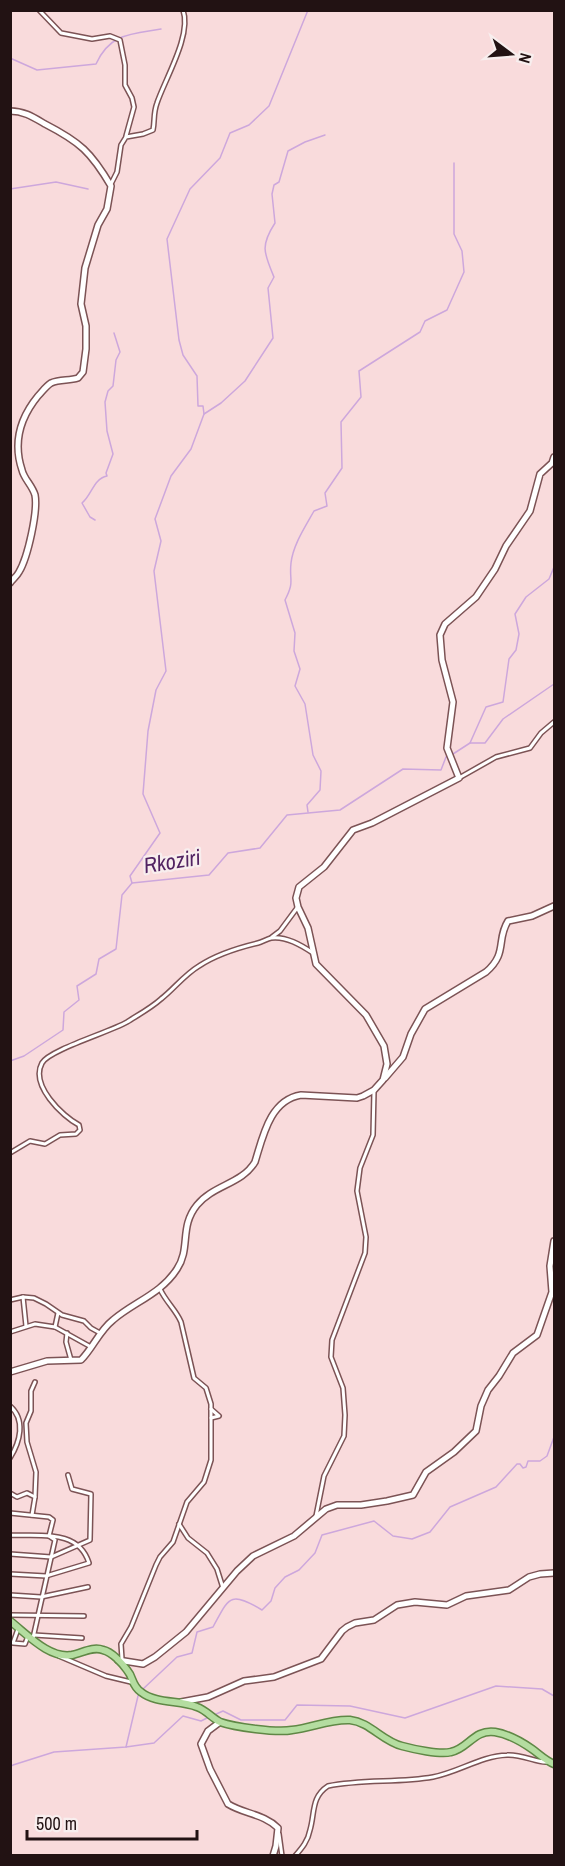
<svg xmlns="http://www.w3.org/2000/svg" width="565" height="1866" viewBox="0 0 565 1866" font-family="'Archivo Narrow',sans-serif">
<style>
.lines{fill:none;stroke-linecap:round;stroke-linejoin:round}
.stream{stroke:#cda7dc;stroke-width:1.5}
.street-casing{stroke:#7c5355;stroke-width:6}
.secondary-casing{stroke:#7c5355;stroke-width:8}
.primary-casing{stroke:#608846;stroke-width:9}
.street{stroke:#fff;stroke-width:3}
.secondary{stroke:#fff;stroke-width:5}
.primary{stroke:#b4dda0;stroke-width:6}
.labels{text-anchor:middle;stroke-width:4.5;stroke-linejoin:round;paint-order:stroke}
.water-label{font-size:22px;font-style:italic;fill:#522362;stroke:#f8eeee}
</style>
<rect width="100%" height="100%" fill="#f9dbdc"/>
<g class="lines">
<g class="stream">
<path d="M10 58 37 70 96 64C110 33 131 34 161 29"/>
<path d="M10 189 56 182 88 189"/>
<path d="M204 414 203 406H198L197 376 183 355 179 340 167 239 190 189 220 158 230 133 249 125 269 106 308 10"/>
<path d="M95 520 90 517 82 503C92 495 93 479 107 476L106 473 113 454 107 431 105 402 108 391 113 386 116 360 120 352 114 333"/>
<path d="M470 743H485L503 719 554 684"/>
<path d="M453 754 470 743 486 707 503 702 509 659 516 650 519 634 515 614 526 597 549 579 554 567"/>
<path d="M308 812 307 805 320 790 321 771 313 755 305 704 295 686 300 669 294 651 295 633 285 600C295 581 289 581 291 563 293 545 305 527 314 511L327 506 325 493 342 468 341 422 361 397 359 371 420 332 425 321 447 310 464 272 462 251 454 234V163"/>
<path d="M132 883 130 876 160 833 143 794 148 731 156 690 166 671 154 571 161 541 155 519 171 476 191 449 204 414 221 403 245 381 273 338 268 288 274 277C264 253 260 246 275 223L272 194 274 185 279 182 288 151 305 142 325 135"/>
<path d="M10 1061 24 1056 63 1030 64 1012 79 1000 77 986 96 974 99 959 116 949 122 895 132 883 209 875 228 853 260 848 287 815 340 810 403 769 441 770 446 757 448 756"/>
<path d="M143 1689 177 1657 192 1653 197 1632 213 1627C229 1598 229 1590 262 1610L271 1601 275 1588 285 1577 299 1570 315 1553 322 1535 374 1521 393 1536 412 1539 430 1532 450 1507 496 1487 517 1464H520L523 1468 526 1467 528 1461H540L547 1456 554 1437"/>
<path d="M214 1715 223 1711 241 1720H285L297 1705 350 1706 405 1718 496 1686 542 1689 554 1696"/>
<path d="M126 1747 154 1743 183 1716 201 1721 209 1717"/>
<path d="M10 1767 13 1765 54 1752 126 1747 138 1696 140 1693"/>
</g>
<g class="street-casing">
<g id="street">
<path d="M39 10 61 33 92 39 110 36 120 40 125 65V85L132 98 134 107 126 136"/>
<path d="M111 184 117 172 121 145 126 137 143 134 153 130C155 120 153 114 157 103 165 79 192 35 183 10"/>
<path d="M459 778 496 757 530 748 541 733 554 722"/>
<path d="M272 937 280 931 297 908"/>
<path d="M10 1153 30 1141 45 1144 60 1135 76 1134 80 1130 79 1125C62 1116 30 1085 42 1063 49 1050 110 1032 127 1022 138 1015 151 1008 161 999 174 989 184 975 199 966 217 954 237 948 258 943 262 942 267 939 271 938 286 936 301 945 313 953"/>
<path d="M23 1297 26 1326"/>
<path d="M10 1300 23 1297 34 1298 46 1304 62 1315 84 1321 91 1328 100 1333"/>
<path d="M55 1327 91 1347"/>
<path d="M10 1332 35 1324 55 1327 58 1313"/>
<path d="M67 1333 66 1342 71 1360"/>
<path d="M35 1382 31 1391V1411L26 1423 27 1442 36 1472 35 1497"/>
<path d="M10 1406C26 1420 20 1442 10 1458"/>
<path d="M211 1409 219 1416 211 1418"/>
<path d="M10 1493 17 1497 27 1493 35 1497 32 1515"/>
<path d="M10 1513 49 1517 53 1520 49 1536 55 1540 33 1638"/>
<path d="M316 1516 324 1476 344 1436 345 1415 343 1388 331 1357 332 1340 365 1253 366 1237 357 1191 360 1168 373 1135 374 1091"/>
<path d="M179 1524 188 1538 207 1553 217 1569 223 1588"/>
<path d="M10 1535C39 1537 78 1528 89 1563L46 1576 10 1574"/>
<path d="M10 1554 51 1557 90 1540 91 1494 72 1489 68 1475"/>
<path d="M10 1595 41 1597 88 1587"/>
<path d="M10 1615 84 1616"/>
<path d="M18 1629 13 1643 25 1644 28 1636"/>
<path d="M34 1635 82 1638"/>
<path d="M59 1656 106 1676 131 1682"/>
<path d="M122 1659 121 1644 131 1627 156 1565 160 1557 173 1542 187 1502 204 1482 211 1460V1404L206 1388 194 1378 181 1322C176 1310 166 1302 160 1289"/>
<path d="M279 1834 282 1856"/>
<path d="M295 1856C302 1848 308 1841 310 1830 315 1813 311 1797 328 1786 362 1779 399 1783 433 1777 459 1772 481 1756 507 1755 522 1754 537 1763 547 1762"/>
</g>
</g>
<g class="secondary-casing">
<g id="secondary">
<path d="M10 111C24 111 33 117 45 124 80 142 91 152 111 186L107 209 98 225 85 268 81 304 86 326V349L83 372 78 378C69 381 60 379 51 383 46 386 42 392 38 396 20 418 13 443 22 470 24 479 32 485 35 495 38 511 28 557 19 572 17 576 13 579 10 583"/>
<path d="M385 1078 403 1057 411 1034 425 1009 486 972C508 953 496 940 508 921L532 916 554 906"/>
<path d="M10 1372 47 1361 81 1360C93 1348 99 1331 113 1320 134 1302 161 1294 177 1269 191 1248 179 1227 197 1205 213 1185 242 1184 255 1162 263 1136 270 1100 301 1095L357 1098 363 1096 374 1090 383 1080 387 1064 384 1046 366 1015 316 964 308 928 298 907 296 898 299 887 324 867 353 830 372 823 459 778 447 748 453 702 442 660 440 635 445 624 476 597 495 569 506 546 530 511 540 474 552 463 554 457"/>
<path d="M118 1660 143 1664 155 1657 186 1632 237 1571 253 1556 294 1536 326 1509 337 1505H361L387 1501 413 1495 426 1472 454 1452 476 1431 481 1406 488 1390 499 1376 513 1353 537 1335 552 1292 550 1266 554 1241"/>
<path d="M181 1702 208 1697 244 1681 274 1677 321 1659 342 1631 347 1627 355 1623 374 1620 397 1605 415 1602 447 1605 466 1596 509 1590 529 1577 540 1574 554 1573"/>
<path d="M220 1722 208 1731 201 1744 210 1769 228 1804C244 1814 264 1814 278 1828L276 1846 273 1856"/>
</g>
</g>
<g class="primary-casing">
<path id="primary" d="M10 1621C27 1634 49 1659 72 1655 82 1653 93 1646 103 1650 112 1652 122 1663 127 1670 134 1678 131 1685 141 1692 156 1704 180 1700 197 1707 206 1710 212 1718 220 1722 234 1727 277 1733 292 1730 312 1728 329 1719 350 1720 370 1722 382 1741 402 1746 413 1749 440 1755 451 1752 468 1749 474 1729 495 1732 507 1734 522 1742 532 1749 539 1754 546 1761 554 1764"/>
</g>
<use href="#street" class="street"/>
<use href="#secondary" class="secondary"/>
<use href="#primary" class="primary"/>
</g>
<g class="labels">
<g class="water-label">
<text transform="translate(172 861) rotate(-9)" y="8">Rkoziri</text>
</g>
</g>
<rect width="565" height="1866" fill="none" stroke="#221213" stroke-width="24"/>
<g transform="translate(511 54) rotate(106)" stroke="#f8eeee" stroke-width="4.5" paint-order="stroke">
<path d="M0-4.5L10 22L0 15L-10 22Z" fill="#221213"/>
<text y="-9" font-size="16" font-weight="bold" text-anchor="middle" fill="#221213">N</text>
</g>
<path d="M27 1830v9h170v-9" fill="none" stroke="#221213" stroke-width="3"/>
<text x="36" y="1830" font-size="18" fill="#221213" stroke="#f8eeee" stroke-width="4.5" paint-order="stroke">500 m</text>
</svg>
